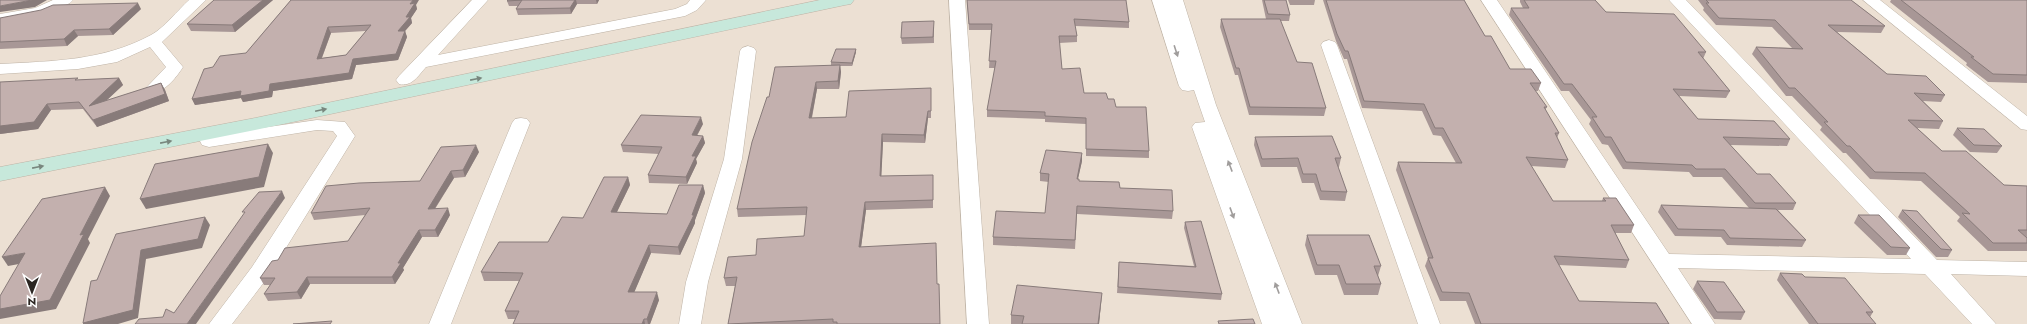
<svg xmlns="http://www.w3.org/2000/svg" width="2027" height="324" viewBox="0 0 2027 324" font-family="Jost,sans-serif">
<style>
.lines{fill:none;stroke-linecap:round;stroke-linejoin:round}
.street-casing{stroke:#beb3a6;stroke-width:1}
.secondary-casing{stroke:#beb3a6;stroke-width:1}
.street{fill:#fff;fill-rule:evenodd}
.secondary{fill:#c7e8db;fill-rule:evenodd}
.wall{fill:#a89796;fill-rule:evenodd}
.shaded-wall{fill:#887b7a}
.building{fill:#c3b0ae;stroke:#887b7a;fill-rule:evenodd}
.oneway{fill:#a09d9c}
.oneway2{fill:#79877e}
</style>
<rect width="100%" height="100%" fill="#ece0d3"/>
<g class="lines">
<g class="street-casing">
<g id="street">
<path d="M53 0H73L70 3 44 15 0 24V14L35 8Z"/>
<path d="M189 0H206L162 42 183 67C176 78 163 95 149 92L146 88 166 67 150 47 117 62 78 69 0 74V64C53 61 103 61 151 35 164 28 178 10 189 0Z"/>
<path d="M472 0H488L438 55 675 9 687 4 690 0H706L697 10 685 16 426 67C418 76 412 87 399 84L396 80 399 76Z"/>
<path d="M949 0H965L989 324H967Z"/>
<path d="M1152 0H1183L1216 105 1302 324H1262L1192 127 1195 123 1205 122 1194 90 1188 91 1182 90 1179 86Z"/>
<path d="M1481 0H1497L1669 254 1911 259 1669 0H1686L1937 260 2027 262V276L1951 274 1996 324H1972L1925 274 1678 268 1715 324H1692Z"/>
<path d="M1863 0H1880L2027 116V130L2021 129Z"/>
<path d="M1329 40 1335 42 1337 45 1440 324H1418L1321 45 1323 42Z"/>
<path d="M748 46 754 48 756 51 742 159 708 282 701 324H679L686 282 724 159 740 51 742 48Z"/>
<path d="M521 118 527 119 530 123 451 324H429L512 123 515 119Z"/>
<path d="M317 120 345 122 355 136 268 277 232 324H209L252 267 337 136 333 131 317 130 209 147 202 145 200 141 204 129 210 128 216 129 219 134Z"/>
</g>
</g>
<g class="secondary-casing">
<path id="secondary" d="M820 0H854L851 4 845 5 255 130 0 181V167L255 118Z"/>
</g>
<use href="#street" class="street"/>
<use href="#secondary" class="secondary"/>
</g>
<g class="wall">
<path d="M214 0H273L235 32 191 31 187 24Z"/>
<path d="M291 0 416 5 417 9 411 18 412 23 405 31 407 37 398 60 356 65 352 79 273 91 272 97 243 102 241 98 195 105 192 99 213 67 246 53ZM366 31 346 55 322 58 331 33Z"/>
<path d="M508 0H599L597 4H577L571 14 518 15 516 9 518 6H509L507 1Z"/>
<path d="M967 0 1129 22V28L1075 26 1077 36V42L1059 43 1062 69 1084 93 1108 99 1116 107 1149 151V158L1086 156V124L1045 122V119L987 117V110L995 68H989L991 30H969Z"/>
<path d="M1262 0H1286L1290 15 1289 21H1280L1297 62 1326 108 1324 116 1249 115 1238 75H1235L1220 27 1221 19H1266Z"/>
<path d="M1288 0H1315L1314 5H1290Z"/>
<path d="M1323 0H1464L1485 36 1510 69 1541 83 1538 91H1535L1547 107 1545 110 1559 133 1557 138 1568 160 1565 168 1531 166 1553 201H1602L1603 198 1634 225 1631 233H1615L1629 260 1626 268 1558 265 1579 301 1669 324H1475L1466 301H1440L1425 266 1428 258 1396 170 1398 162 1456 163 1441 136 1433 135 1422 111 1362 108 1347 59H1344L1336 41Z"/>
<path d="M1520 0H1595L1606 12 1706 52 1703 59 1730 91 1726 98 1679 96 1698 119 1790 139 1787 146 1730 145 1757 174 1796 203 1793 210H1778L1806 240 1802 247 1727 245 1721 237 1675 236 1658 212 1661 205 1749 208 1722 177H1693L1689 172 1623 169 1608 145 1602 144 1589 124 1591 120 1569 91H1561L1509 15 1511 8H1523L1520 2Z"/>
<path d="M1698 0H1851L1885 26 1881 33 1837 32 1887 74 1945 95 1941 102 1923 101 1943 121 1939 129 1917 128 1942 151 2004 185 2027 186V251H1988L1957 221 1960 217 1921 181 1870 179 1846 153H1843L1820 130 1822 127 1792 96H1786L1752 54 1756 47 1792 48 1772 27 1716 25 1703 10 1704 8Z"/>
<path d="M1891 0H2027V83L1988 82 1966 65 1967 63 1890 2Z"/>
<path d="M141 9 113 35 78 36 67 46 0 49V18Z"/>
<path d="M934 27V43L902 44 901 38Z"/>
<path d="M856 52 852 66H840L841 72 839 89H817L812 118 846 117 931 88V118H928L925 143 883 142 881 176 933 183V208L866 210 861 247 937 284H939L940 324H728L735 286H726L724 278 756 255 804 236 807 215 738 217 737 209 769 97 831 65V62Z"/>
<path d="M119 78 123 85 106 101 161 83 165 90 169 101 97 127 83 109 51 110 38 129 0 134 79 80Z"/>
<path d="M703 124 697 136H703L705 143 696 159 697 163 687 184 649 183 648 175 659 154 623 152 621 145Z"/>
<path d="M1957 128 2002 146 1997 153 1970 152 1953 135Z"/>
<path d="M1255 137 1341 158 1339 167H1338L1347 192 1345 201 1320 200 1314 183H1302L1297 167H1261L1254 145Z"/>
<path d="M479 152 465 177 454 178 435 209 450 215 438 237H422L403 268 404 270 395 284H310L301 299 268 301 264 294 270 285H264L260 278 278 260 348 241 365 215 314 220 311 213 420 181Z"/>
<path d="M1082 153V161L1078 179 1079 181 1120 188 1173 211 1172 219 1077 214 1075 249 993 245V237L1045 213 1049 182 1040 181V173Z"/>
<path d="M628 177 630 185 617 212 667 214 703 185 705 193 695 220V223L680 255 651 253 634 292 659 300 650 324H513L515 319H508L505 311 519 281H484L481 272 548 242 583 218Z"/>
<path d="M1902 210 1952 250 1948 257H1936L1898 217Z"/>
<path d="M1858 215 1910 248 1906 255H1887L1854 223Z"/>
<path d="M1185 222 1222 294 1221 300 1117 293 1119 262 1194 266 1184 228Z"/>
<path d="M1307 235 1381 266 1378 276 1381 284 1378 295H1344L1337 275H1315L1305 245Z"/>
<path d="M1780 273 1805 277 1873 312 1870 317 1876 324H1809L1777 280Z"/>
<path d="M1697 281 1745 312 1741 320 1714 319 1693 289Z"/>
<path d="M1102 293 1099 324H1011V315Z"/>
</g>
<g class="shaded-wall">
<path d="M32 0H47L35 7 0 12V6Z"/>
<path d="M263 0H273L235 32 232 25Z"/>
<path d="M413 0H419L416 5 417 9 411 18 412 23 405 31 407 37 398 60 356 65 352 79 273 91 272 97 243 102 241 98 195 105 192 99 270 84 353 59 398 31 406 17 410 4Z"/>
<path d="M575 0H576L577 4 571 14 570 8Z"/>
<path d="M596 0H599L597 4Z"/>
<path d="M138 3 141 9 113 35 109 29Z"/>
<path d="M328 27 331 33 319 65 317 59Z"/>
<path d="M74 30 78 36 67 46 64 39Z"/>
<path d="M856 49V52L852 66V63Z"/>
<path d="M840 65 841 72 839 89 838 81Z"/>
<path d="M119 78 123 85 93 113 89 106Z"/>
<path d="M816 82 817 89 810 126 809 118Z"/>
<path d="M161 83 165 90 169 101 97 127 93 120Z"/>
<path d="M47 104 51 110 38 129 0 134V126Z"/>
<path d="M928 111V118L925 143 924 135Z"/>
<path d="M701 117 703 124 693 142 692 135Z"/>
<path d="M882 134 883 142 881 184 880 176Z"/>
<path d="M703 136 705 143 696 159 697 163 687 184 686 177 692 156Z"/>
<path d="M268 144 273 153 264 187 146 209 140 199Z"/>
<path d="M476 145 479 152 465 177 463 170Z"/>
<path d="M1082 153V161L1076 187 1077 179Z"/>
<path d="M451 171 454 178 430 216 428 209Z"/>
<path d="M628 177 630 185 613 220 611 212Z"/>
<path d="M703 185 705 193 695 220V223L680 255 678 247 692 215Z"/>
<path d="M105 187 110 196 88 239 90 243 56 309 0 319V309L80 235Z"/>
<path d="M282 191 285 198 196 324H187Z"/>
<path d="M865 202 866 210 860 255 859 247Z"/>
<path d="M448 208 450 215 438 237 435 230Z"/>
<path d="M205 217 210 225 202 248 146 259 138 318 118 324H83V323L141 250Z"/>
<path d="M419 230 422 237 403 268 404 270 395 284 392 277 398 263Z"/>
<path d="M649 245 651 253 631 300 628 292Z"/>
<path d="M25 253 30 262 8 266 2 257Z"/>
<path d="M307 277 310 284 301 299 297 292Z"/>
<path d="M657 292 659 300 650 324H648L647 319Z"/>
<path d="M1102 293 1099 324H1098Z"/>
<path d="M644 319 645 324H642Z"/>
</g>
<g class="building">
<path d="M0 0H32L0 6Z"/>
<path d="M214 0H263L232 25 187 24Z"/>
<path d="M291 0H413L410 4 415 3 406 17H410L398 31H405L396 54 353 59 349 73 270 84 269 91 240 96 241 91 192 99 204 69 213 67 220 56 246 53ZM371 25 346 55 317 59 328 27Z"/>
<path d="M508 0H575L570 8 516 9 522 0 507 1Z"/>
<path d="M967 0H1126L1129 22 1074 19 1077 36H1059L1062 69 1080 68 1084 93H1106L1108 99H1114L1116 107H1146L1149 151 1086 149V118L1045 116V112L987 110 996 61H989L992 24H969Z"/>
<path d="M1264 0H1286L1290 15 1268 14Z"/>
<path d="M1326 0H1464L1485 36H1491L1510 69H1531L1541 83H1530L1547 107H1544L1559 133H1555L1568 160 1526 157 1553 201H1606L1603 198H1616L1634 225H1611L1629 260 1554 256 1579 301 1656 303 1669 324H1481L1469 293 1442 292 1428 258H1433L1398 162 1462 163 1443 128H1435L1424 104 1364 101 1348 51H1345L1337 34Z"/>
<path d="M1524 0H1595L1606 12 1674 14 1706 52H1698L1730 91 1673 89 1698 119 1774 121 1790 139 1723 137 1757 174H1770L1796 203H1755L1725 169H1696L1692 165 1626 162 1611 137H1605L1592 117H1597L1572 84H1564L1511 8H1529Z"/>
<path d="M1706 0H1851L1885 26 1828 25 1887 74 1926 76 1945 95 1914 93 1943 121 1908 120 1942 151H1966L2004 185 2027 186V230H2018L2027 238V243H1993L1962 213 1970 214 1925 173 1875 172 1850 146H1847L1824 122H1828L1795 88H1789L1756 47 1803 49 1775 20 1719 18 1706 3H1709Z"/>
<path d="M1901 0H2027V75L1993 74 1971 57H1974Z"/>
<path d="M138 3 109 29 74 30 64 39 0 42V18L41 10 53 5Z"/>
<path d="M1221 19H1280L1297 62 1312 63 1326 108 1250 107 1239 68H1236Z"/>
<path d="M934 21 933 37 901 38 902 22Z"/>
<path d="M836 49H856L852 63 831 62Z"/>
<path d="M840 65 838 81 816 82 809 118 846 117 849 91 931 88V111H928L924 135 882 134 880 176 933 175V200L865 202 859 247 936 243 937 284H939L940 324H837V322H833V319L728 324 737 277 724 278 728 257 756 255 757 239 804 236 807 207 737 209 752 142 767 97H769L775 67Z"/>
<path d="M78 78 75 80 119 78 89 106 161 83 165 94 93 120 79 102 47 104 34 122 0 126V82Z"/>
<path d="M641 115 701 117 692 135 703 136 692 156H696L686 177 648 175 662 147 621 145Z"/>
<path d="M1957 128 1984 129 2002 146 1974 145Z"/>
<path d="M1332 136 1341 158H1335L1347 192 1321 191 1316 174H1303L1298 158 1262 159 1255 137Z"/>
<path d="M268 144 259 177 140 199 155 164Z"/>
<path d="M476 145 463 170 451 171 428 209 448 208 435 230H419L398 263H401L392 277H307L297 292 264 294 275 278H260L272 261 278 260 285 248 348 241 370 208 311 213 326 186 359 183 420 181 441 147Z"/>
<path d="M1046 150 1082 153 1077 179H1079V181L1119 182 1120 188 1172 190 1173 211 1077 206 1075 240 993 237 996 211 1045 213 1049 174 1040 173Z"/>
<path d="M604 177H628L611 212 667 214 679 185H703L692 215H694L678 247 649 245 628 292H657L647 319H644L642 324H513L519 311H505L523 273 481 272 499 242H548L562 217 583 218Z"/>
<path d="M105 187 80 235 84 234 50 300 0 309V296L25 253 2 257 42 199Z"/>
<path d="M282 191 187 324H135L139 319 163 317 166 309 174 313 245 212H242L259 192Z"/>
<path d="M1661 205 1776 209 1806 240 1730 238 1724 230 1678 229Z"/>
<path d="M1902 210 1917 211 1952 250 1941 249Z"/>
<path d="M1858 215H1879L1910 248 1891 247Z"/>
<path d="M205 217 198 239 141 250 133 310 83 323 91 281 97 280 116 234Z"/>
<path d="M1201 221 1222 294 1118 287 1119 262 1196 267 1185 222Z"/>
<path d="M1307 235H1369L1381 266H1374L1381 284H1346L1339 265H1317Z"/>
<path d="M1780 273 1802 274 1805 277 1845 278 1873 312H1866L1876 324H1818Z"/>
<path d="M1697 281 1724 282 1745 312H1717Z"/>
<path d="M1017 285 1102 293 1098 324H1022L1024 316 1011 315Z"/>
<path d="M1253 319 1255 324H1219L1218 321Z"/>
<path d="M332 321 330 324H293Z"/>
</g>
<defs><path id="oneway-solid" d="M-6-.8H1V-3.2L6.5 0L1 3.2V.8H-6Z"/></defs>
<g class="oneway">
<use href="#oneway-solid" transform="translate(1176 51) rotate(72)"/>
<use href="#oneway-solid" transform="translate(1230 166) rotate(-111)"/>
<use href="#oneway-solid" transform="translate(1232 213) rotate(70)"/>
<use href="#oneway-solid" transform="translate(1277 288) rotate(-111)"/>
</g>
<g class="oneway2">
<use href="#oneway-solid" transform="translate(476 79) rotate(-11)"/>
<use href="#oneway-solid" transform="translate(321 110) rotate(-12)"/>
<use href="#oneway-solid" transform="translate(166 142) rotate(-11)"/>
<use href="#oneway-solid" transform="translate(38 167) rotate(-11)"/>
</g>
<g transform="translate(32 292) rotate(180)" stroke="#ffffff" stroke-width="3" paint-order="stroke">
<path d="M0-3L7 15L0 10L-7 15Z" fill="#2b2622"/>
<text y="-6" font-size="11" font-weight="bold" text-anchor="middle" fill="#2b2622">N</text>
</g>
</svg>
